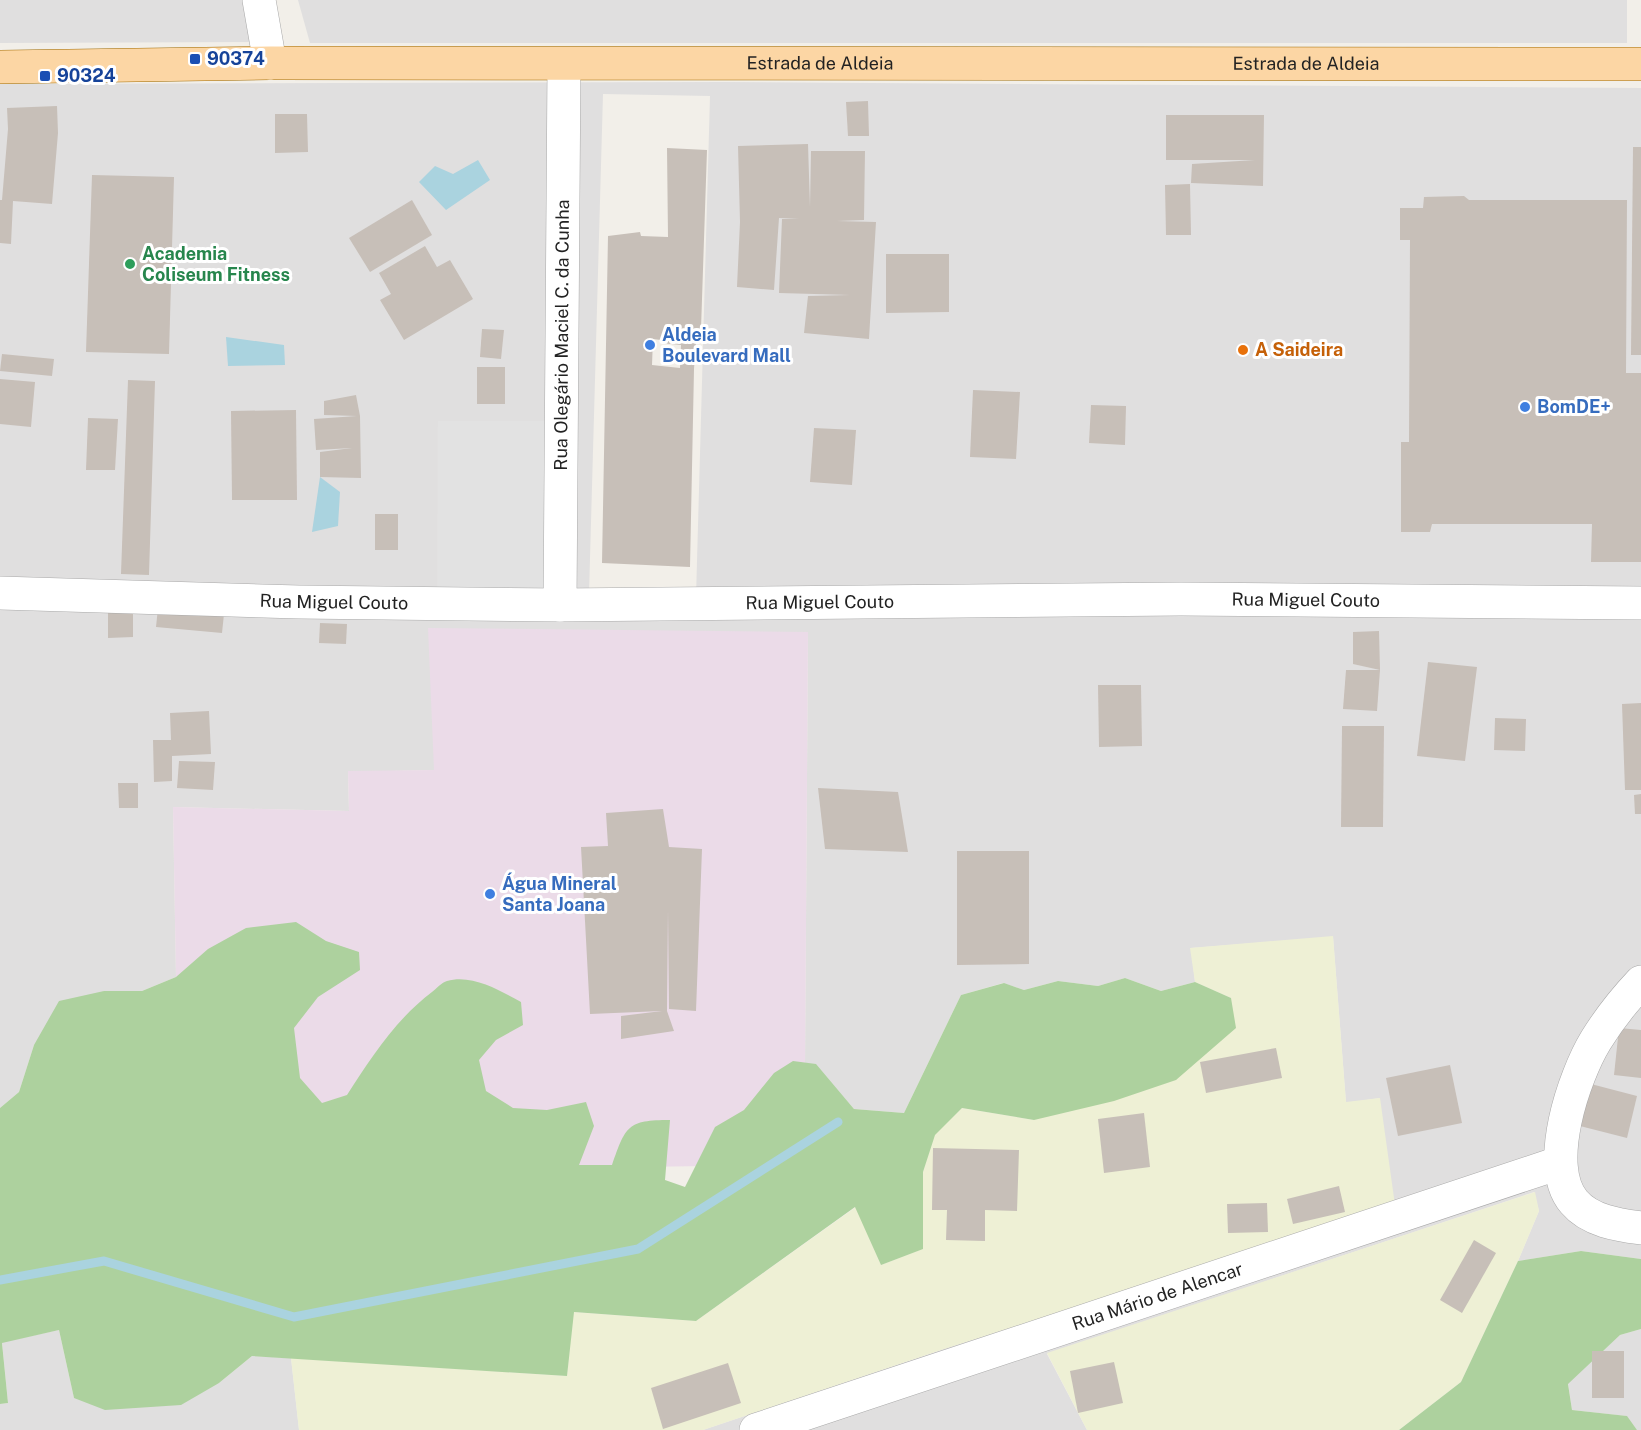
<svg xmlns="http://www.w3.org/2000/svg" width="1641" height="1430" viewBox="0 0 1641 1430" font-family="'Public Sans',sans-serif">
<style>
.residential{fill:#e0dfdf;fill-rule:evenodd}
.industrial{fill:#ebdbe8}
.farmland{fill:#eef0d5}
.forest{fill:#add19e}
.parking{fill:#e2e2e2}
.water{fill:#aad3df}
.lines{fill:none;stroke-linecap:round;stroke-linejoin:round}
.stream{stroke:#aad3df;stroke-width:9}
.building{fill:#c7bfb8;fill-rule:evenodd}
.minor-casing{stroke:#a9a9a9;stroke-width:34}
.major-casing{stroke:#a06b00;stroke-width:34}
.minor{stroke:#fff;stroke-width:33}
.major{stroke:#fcd6a4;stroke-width:33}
.transit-dot{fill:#1a4fb4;stroke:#fff;stroke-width:2}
.leisure-dot{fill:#2e9e5b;stroke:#fff;stroke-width:2}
.shop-dot{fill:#3f7fe0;stroke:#fff;stroke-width:2}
.food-dot{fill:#e8710a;stroke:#fff;stroke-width:2}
.labels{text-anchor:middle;stroke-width:6;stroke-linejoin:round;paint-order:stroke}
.transit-label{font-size:18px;font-weight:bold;fill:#164399;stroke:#fff;text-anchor:start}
.street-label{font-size:18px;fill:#222;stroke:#fff}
.leisure-label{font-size:18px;font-weight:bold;fill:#27864d;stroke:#fff;text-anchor:start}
.shop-label{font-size:18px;font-weight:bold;fill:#366cbe;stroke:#fff;text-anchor:start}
.food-label{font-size:18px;font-weight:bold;fill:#c56008;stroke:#fff;text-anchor:start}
</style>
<rect width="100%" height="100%" fill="#f2efe9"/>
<g class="residential">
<path d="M0 0H244L255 42 0 43Z"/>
<path d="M298 0H1627V43H310Z"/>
<path d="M724 82 1641 88V1259L1581 1251 1518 1261 1539 1211 1534 1192 1047 1354 1087 1430H703L941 1350 1380 1098 1346 1103 1333 937 1191 948 1195 982 1161 991 1125 978 1098 986 1058 981 1024 990 1003 983 961 995 904 1113 854 1109 816 1065 805 1063 808 632 434 770 348 772 349 811 173 807 176 977 142 991H104L34 1045 19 1092 0 1108V84ZM603 94 710 96 696 597 589 594Z"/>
<path d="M1641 1329V1430H1637L1626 1416 1572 1410 1568 1383 1620 1335Z"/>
<path d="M59 1330 74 1398 219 1383 252 1356 291 1358 299 1430H0V1404L8 1403 2 1342Z"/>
</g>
<path class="industrial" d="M428 628 808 632 805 1070 708 1166 184 1173 176 977 173 807 349 811 348 771 434 770Z"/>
<g class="farmland">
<path d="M1333 936 1346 1102 1380 1098 1395 1205 941 1350 703 1430H299L291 1358 567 1376 573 1312 696 1321 856 1207 881 1265 922 1249 923 1172 934 1135 962 1108 1034 1120 1231 998 1195 982 1190 948Z"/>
<path d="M1535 1192 1539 1211 1518 1261 1461 1382 1399 1430H1087L1047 1353Z"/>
</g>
<g class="forest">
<path d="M296 922 326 941 359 952 360 970 318 997 294 1028 300 1078 322 1103 347 1095C371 1058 396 1019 432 992 436 989 442 982 447 981 473 974 500 991 521 1002L523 1025 496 1040 479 1060 486 1091 513 1108 547 1110 586 1102 594 1126 579 1165H612C626 1126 627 1120 670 1120L665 1180 685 1187 715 1127 744 1110 774 1073 793 1061 816 1064 854 1109 904 1113 961 995 1004 983 1024 990 1058 981 1098 986 1125 978 1161 991 1195 982 1231 998 1236 1028 1176 1080 1114 1101 1034 1120 962 1108 935 1135 923 1172V1249L881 1265 855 1207 696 1321 574 1312 567 1376 252 1356 219 1383 181 1405 105 1410 74 1398 59 1330 2 1343 8 1403 0 1404V1108L19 1092 34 1045 59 1001 104 991H142L176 977 208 949 246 928Z"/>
<path d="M1581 1251 1641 1259V1329L1620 1335 1568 1384 1572 1410 1627 1416 1637 1430H1399L1461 1382 1518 1261Z"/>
</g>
<path class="parking" d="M438 421H553L552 596H437Z"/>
<g class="water">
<path d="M478 160 490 180 446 210 419 182 435 166 453 174Z"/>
<path d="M226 337 284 345 285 365 228 366Z"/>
<path d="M320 477 340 492 338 526 312 532Z"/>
</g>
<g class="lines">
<path class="stream" d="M0 1280 104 1261 294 1317 638 1249 838 1122"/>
</g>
<g class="building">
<path d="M868 101 869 136H848L846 102Z"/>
<path d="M57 106 58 133 52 204 13 201 11 244 0 243V200H2L8 129 7 108Z"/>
<path d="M275 114H307L308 152 275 153Z"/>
<path d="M1166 115H1264L1263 186 1191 183 1192 164 1255 160H1166Z"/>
<path d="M808 144 810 207 811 151H865L864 220 837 221 876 222 869 339 804 333 808 296 850 295 779 293 782 219H799L779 218 774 290 737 287 740 222 738 146Z"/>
<path d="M1633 147H1641V355H1631Z"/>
<path d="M667 148 707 150 701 329H697L694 369 690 567 602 563 608 236 640 232 641 236 668 237ZM653 339 661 340V343L681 345 680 368 652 365Z"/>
<path d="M92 175 174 177 169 354 86 352Z"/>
<path d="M1190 184 1191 235H1166L1165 185Z"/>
<path d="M1464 196 1469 200H1627L1626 373H1641V562H1591L1592 524H1432L1430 532H1401V442H1409L1410 240H1400V208H1423L1424 197Z"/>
<path d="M412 200 432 235 370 272 349 238Z"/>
<path d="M425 246 437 267 450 260 473 299 404 340 380 300 391 294 379 273Z"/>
<path d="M886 254H949V312L886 313Z"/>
<path d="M482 329 504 330 501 359 480 357Z"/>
<path d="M2 354 54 359 52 376 0 371Z"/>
<rect x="477" y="367" width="28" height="37"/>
<path d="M0 379 35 382 31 427 0 424Z"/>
<path d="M128 380 155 381 149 575 121 574Z"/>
<path d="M973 390 1020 392 1016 459 970 457Z"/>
<path d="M356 395 360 416 361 478 320 477V452L352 448 316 450 314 419 357 416 324 415V401Z"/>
<path d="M1091 405 1126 406 1125 445 1089 443Z"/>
<path d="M296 410 297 500H232L231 411Z"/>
<path d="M88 418 118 419 115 470H86Z"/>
<path d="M814 428 856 430 852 485 810 482Z"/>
<rect x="375" y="514" width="23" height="36"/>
<path d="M158 608 224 614 222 633 156 627Z"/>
<path d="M133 610V637L108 638V611Z"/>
<path d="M320 623 347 624 346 644 319 643Z"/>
<path d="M1379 631 1380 670 1353 664V632Z"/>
<path d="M1428 662 1477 667 1465 761 1417 756Z"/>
<path d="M1346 670H1380L1377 711 1343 709Z"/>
<path d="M1098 685H1141L1142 746 1099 747Z"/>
<path d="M1641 703V790H1625L1622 704Z"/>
<path d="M209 711 211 754 172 756V781L154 782 153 740H171L170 713Z"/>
<path d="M1495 718 1526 719 1525 751 1494 750Z"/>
<path d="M1342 726H1384L1383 827H1341Z"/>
<path d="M179 761 215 762 213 790 177 788Z"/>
<path d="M118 783H138V808H119Z"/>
<path d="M818 788 898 792 908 852 825 849Z"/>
<path d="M1641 794V814H1635L1634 795Z"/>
<path d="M663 809 669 847 702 849 696 1011 669 1009 668 910 667 1011 674 1031 621 1039V1016L662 1011 590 1014 581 847 608 846 606 813Z"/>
<path d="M957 851H1029V964L957 965Z"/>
<path d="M1619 1028 1641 1030V1078L1614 1075Z"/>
<path d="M1276 1048 1282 1078 1206 1093 1200 1062Z"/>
<path d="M1450 1065 1462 1123 1398 1136 1386 1078Z"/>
<path d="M1591 1084 1637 1096 1627 1138 1580 1126Z"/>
<path d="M1144 1113 1150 1167 1104 1173 1098 1119Z"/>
<path d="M933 1148 1019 1150 1017 1211 985 1210V1241L946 1240 947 1210H932Z"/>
<path d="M1339 1186 1345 1212 1293 1224 1287 1199Z"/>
<path d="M1267 1203 1268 1232 1228 1233 1227 1204Z"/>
<path d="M1474 1240 1496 1253 1462 1313 1440 1300Z"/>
<rect x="1592" y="1351" width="32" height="47"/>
<path d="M1114 1362 1123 1403 1078 1413 1070 1371Z"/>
<path d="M728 1363 741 1403 663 1429 651 1388Z"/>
</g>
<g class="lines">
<g class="minor-casing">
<g id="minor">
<path d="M259 0 270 63"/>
<path id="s1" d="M0 593 299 602 560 605 1181 599 1641 603"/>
<path id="s2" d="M560 605 564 65"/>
<path d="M1641 982C1624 1000 1609 1019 1596 1040 1574 1076 1543 1166 1574 1202 1590 1221 1618 1225 1641 1228"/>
<path id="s3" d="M756 1430 1559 1163"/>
</g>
</g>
<g class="major-casing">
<g id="major">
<path id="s4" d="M0 67 270 63 1641 64"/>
</g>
</g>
<use href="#minor" class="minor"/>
<use href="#major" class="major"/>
</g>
<g class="transit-dot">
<rect x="189" y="53" width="12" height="12" rx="3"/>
<rect x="39" y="70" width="12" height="12" rx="3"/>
</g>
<circle class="leisure-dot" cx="130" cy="264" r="6"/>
<g class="shop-dot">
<circle cx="650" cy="345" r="6"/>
<circle cx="1525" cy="407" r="6"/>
<circle cx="490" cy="894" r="6"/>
</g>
<circle class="food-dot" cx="1243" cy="350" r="6"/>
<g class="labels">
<g class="transit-label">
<text x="207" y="65">90374</text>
<text x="57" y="82">90324</text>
</g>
<g class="street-label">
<text dy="6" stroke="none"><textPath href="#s4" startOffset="820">Estrada de Aldeia</textPath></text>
<text dy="6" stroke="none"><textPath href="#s4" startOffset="1306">Estrada de Aldeia</textPath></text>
<text dy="6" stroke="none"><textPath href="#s2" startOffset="270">Rua Olegário Maciel C. da Cunha</textPath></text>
<text dy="6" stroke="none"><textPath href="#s1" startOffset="1306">Rua Miguel Couto</textPath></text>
<text dy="6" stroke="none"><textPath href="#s1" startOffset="334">Rua Miguel Couto</textPath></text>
<text dy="6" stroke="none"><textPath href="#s1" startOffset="820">Rua Miguel Couto</textPath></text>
<text dy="6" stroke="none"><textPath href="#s3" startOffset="423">Rua Mário de Alencar</textPath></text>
</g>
<g class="leisure-label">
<text x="142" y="260">Academia<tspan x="142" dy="21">Coliseum Fitness</tspan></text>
</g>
<g class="shop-label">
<text x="662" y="341">Aldeia<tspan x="662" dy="21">Boulevard Mall</tspan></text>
<text x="1537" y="413">BomDE+</text>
<text x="502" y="890">Água Mineral<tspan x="502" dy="21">Santa Joana</tspan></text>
</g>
<g class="food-label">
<text x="1255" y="356">A Saideira</text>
</g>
</g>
</svg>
